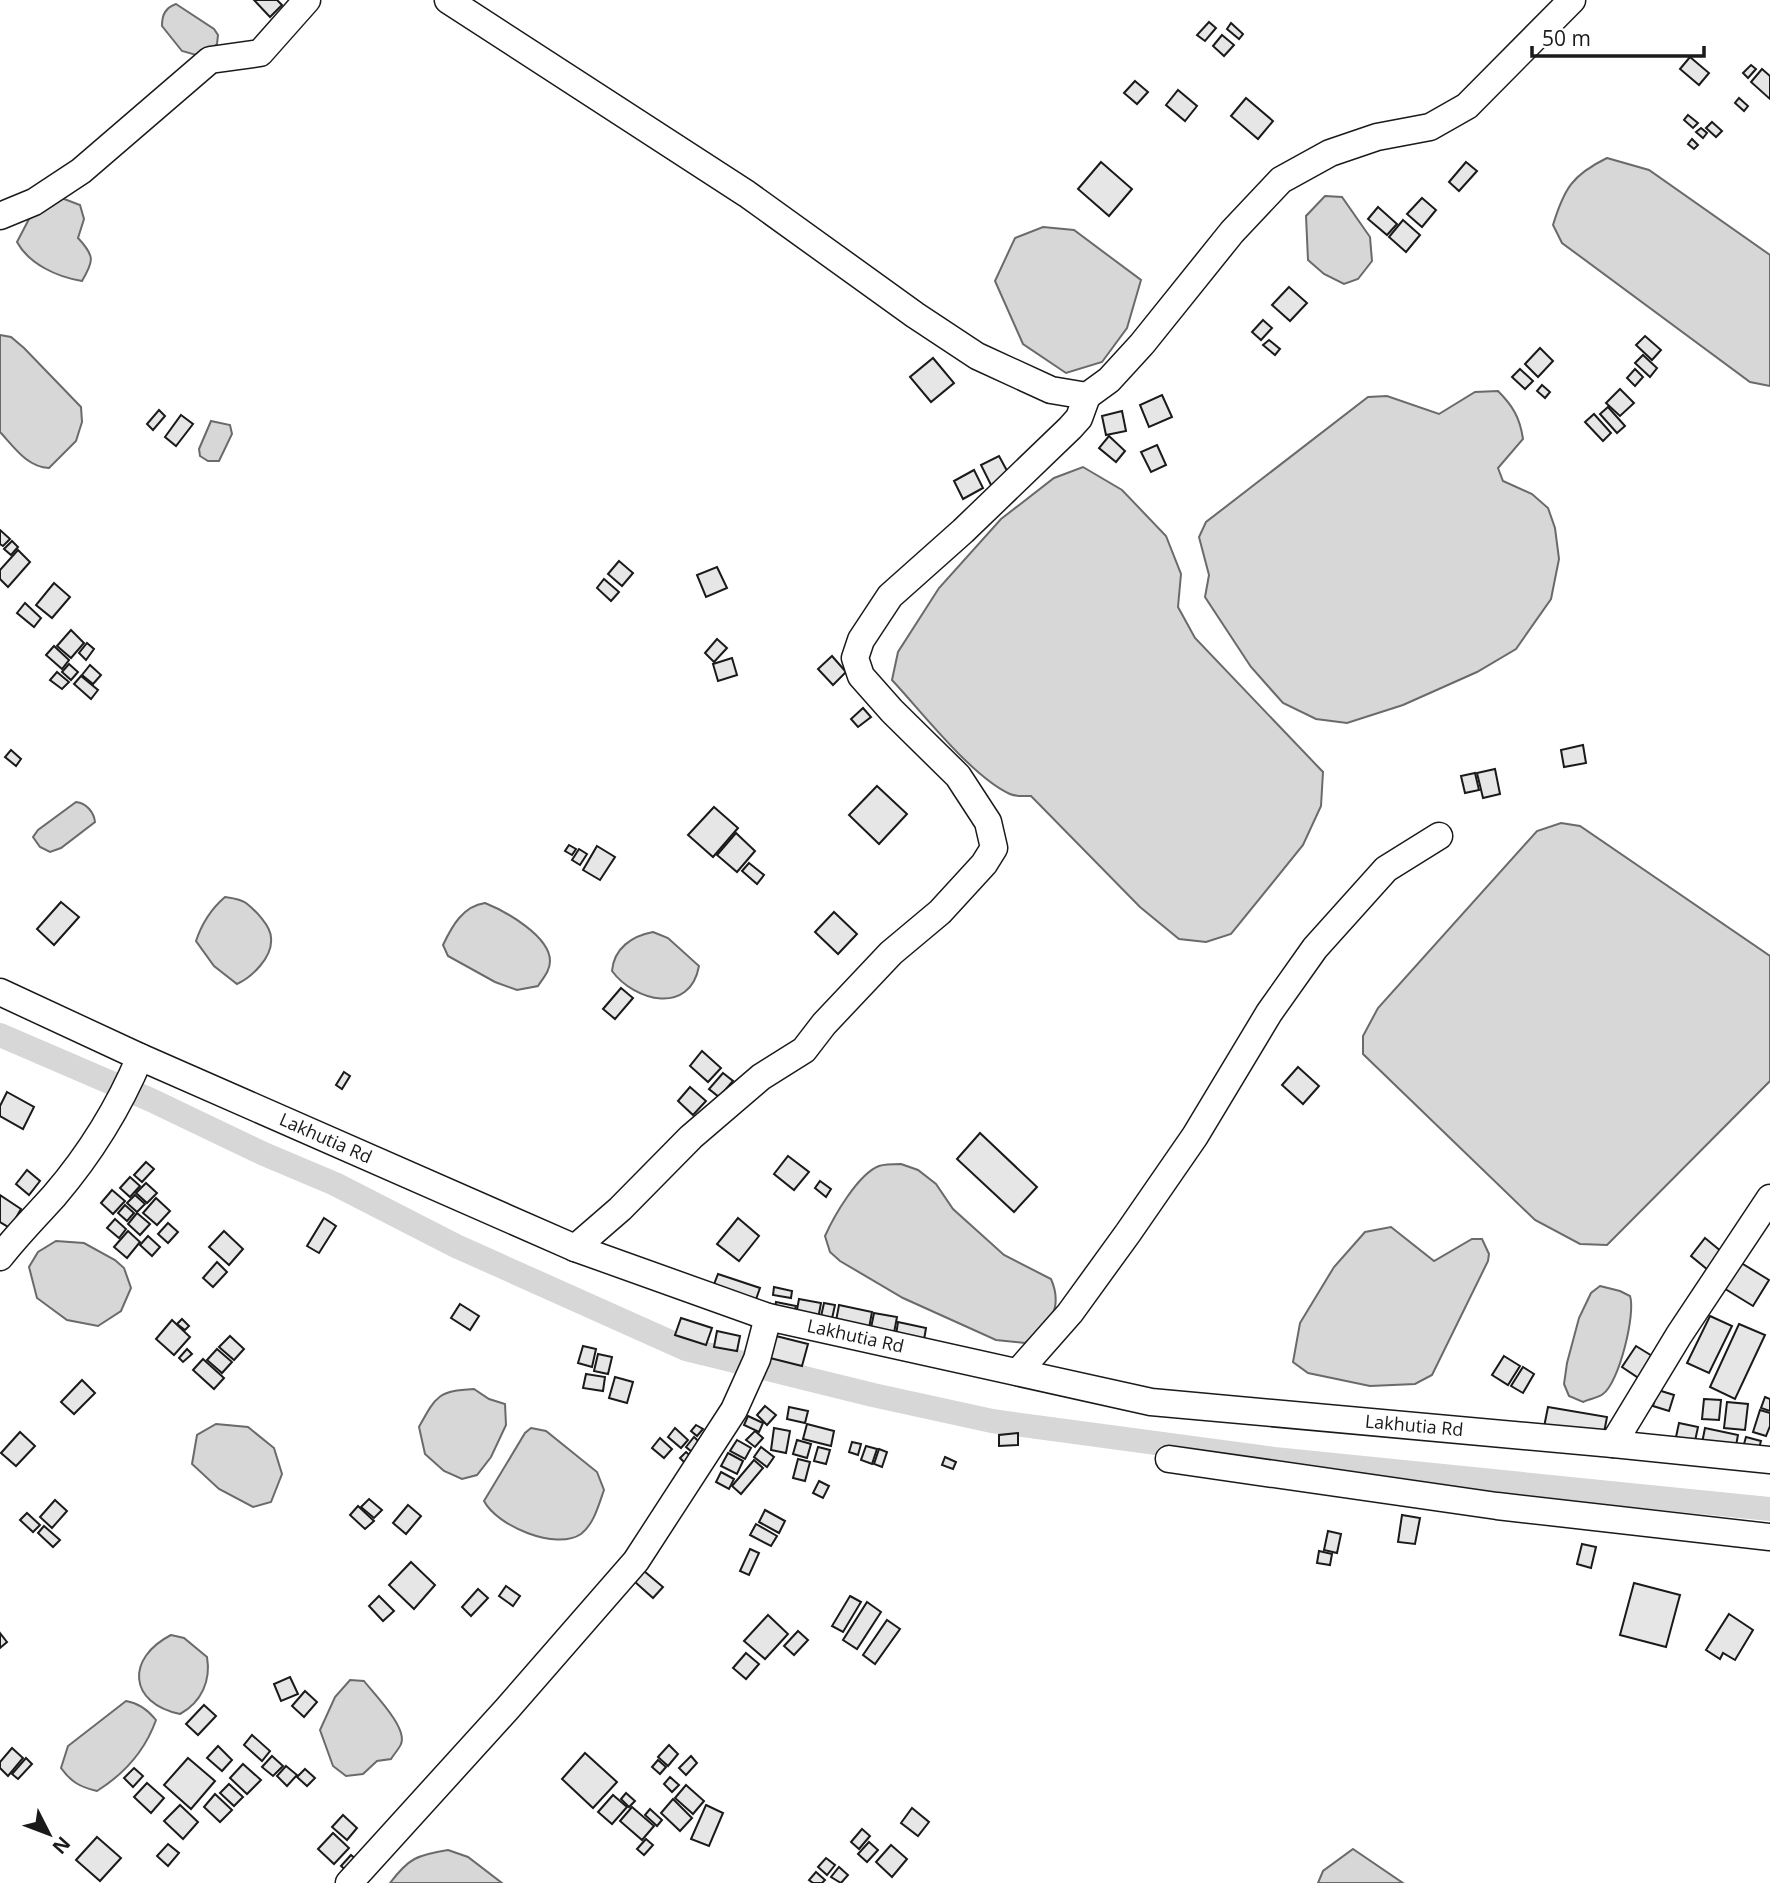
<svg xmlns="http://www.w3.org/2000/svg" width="1770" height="1883" viewBox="0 0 1770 1883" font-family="'Open Sans',sans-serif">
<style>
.water{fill:#d7d7d7;stroke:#6a6a6a;stroke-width:2}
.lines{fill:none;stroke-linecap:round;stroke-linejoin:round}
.canal{stroke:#d7d7d7;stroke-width:24}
.building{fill:#e6e6e6;stroke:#1a1a1a;stroke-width:2}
.minor-casing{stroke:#1a1a1a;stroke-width:29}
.minor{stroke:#fff;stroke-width:26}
.labels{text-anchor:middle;stroke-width:5;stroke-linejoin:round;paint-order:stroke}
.street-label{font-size:18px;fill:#1a1a1a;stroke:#fff}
</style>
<rect width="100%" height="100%" fill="#fff"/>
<g class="water">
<path d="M176 4 214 29 218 35 217 44 203 57 182 51 162 26C162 15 165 8 176 4Z"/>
<path d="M1607 158 1649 170 1770 255V386L1750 382 1562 243 1553 225C1564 189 1572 175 1607 158Z"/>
<path d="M1325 196 1342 197 1370 237 1372 261 1358 279 1344 284 1324 274 1308 260 1306 216Z"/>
<path d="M59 197 80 205 84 219 78 238C95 256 94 261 82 281 57 277 29 264 17 242L29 219Z"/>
<path d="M1043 227 1074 230 1141 280 1127 328 1102 362 1066 373 1023 344 995 281 1015 238Z"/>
<path d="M0 335 11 337 24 348 81 407 82 422 76 441 49 468C27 467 14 447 0 432Z"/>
<path d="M1498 391C1513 406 1520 418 1523 439L1498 468 1503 481 1532 494 1548 508 1555 528 1559 559 1551 599 1516 649 1477 672 1403 705 1347 723 1316 719 1283 703 1251 667 1205 597 1209 575 1199 537 1206 522 1368 397 1387 396 1439 414 1475 392Z"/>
<path d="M211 421 230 425 232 434 219 461H208L200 456 199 449Z"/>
<path d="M1083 467 1122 490 1166 536 1181 574 1178 607 1195 638 1323 772 1321 806 1303 845 1231 934 1206 942 1179 939 1140 907 1031 796C1024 796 1016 797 1010 794 972 777 921 711 892 680L898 652 939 588 1001 519 1054 478Z"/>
<path d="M76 802C87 803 94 813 95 822L61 848 50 852 40 847 33 837 38 830Z"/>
<path d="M1561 823 1580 826 1770 956V1081L1607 1245 1580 1244 1535 1220 1363 1054V1036L1378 1008 1537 831Z"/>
<path d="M225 897C232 898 241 899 246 903 255 910 271 926 271 938 273 957 252 977 237 984L214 966 196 941C202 923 211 909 225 897Z"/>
<path d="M485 903C505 911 550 936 550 961 550 971 543 978 538 986L517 990 495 982 448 956 443 945C452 926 463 906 485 903Z"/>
<path d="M653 932 668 938 699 966C690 1015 635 1002 612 971 614 948 632 936 653 932Z"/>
<path d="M901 1164 918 1170 936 1184 953 1209 1004 1255 1051 1279C1064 1309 1049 1325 1025 1343L996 1340 903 1298 840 1261 830 1252 825 1236C834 1216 858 1174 879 1166 885 1164 894 1164 901 1164Z"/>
<path d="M1391 1227 1434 1261 1472 1239H1482L1489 1254 1488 1261 1432 1375 1415 1384 1370 1386 1308 1373 1293 1362 1300 1323 1334 1267 1365 1232Z"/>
<path d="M56 1241 84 1243 115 1260 124 1268 131 1288 121 1311 98 1326 67 1320 37 1298 29 1267 38 1252Z"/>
<path d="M1600 1286 1620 1291 1630 1296C1636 1313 1619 1383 1603 1394 1598 1398 1589 1399 1583 1402L1569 1396 1564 1384 1567 1363 1579 1318 1591 1293Z"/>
<path d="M474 1389 489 1399 505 1404 506 1425 491 1457 477 1475 462 1479 444 1471 425 1454 419 1427C436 1396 438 1391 474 1389Z"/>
<path d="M216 1424 248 1427 274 1448 282 1474 271 1502 253 1507 219 1489 192 1464 197 1435Z"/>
<path d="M531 1428 546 1431 597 1472 604 1490C599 1504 594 1524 581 1534 556 1551 497 1526 484 1501L525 1433Z"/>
<path d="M171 1635 184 1638 207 1657C211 1680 202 1702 180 1714 128 1703 126 1658 171 1635Z"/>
<path d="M350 1680 364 1681C374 1694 408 1728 401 1744 399 1749 394 1754 391 1759L377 1761 363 1774 346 1776 333 1766 320 1730 335 1697Z"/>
<path d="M126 1701C139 1703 148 1710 156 1720 145 1751 124 1774 97 1791 80 1787 71 1782 61 1768L68 1746Z"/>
<path d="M1353 1849 1403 1883H1318L1323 1871Z"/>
<path d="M448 1850 468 1857 502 1883H390C409 1858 417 1855 448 1850Z"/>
</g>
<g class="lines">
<path class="canal" d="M0 1035 151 1100 264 1154 335 1184 456 1246 686 1349 873 1395 992 1421 1274 1459 1770 1509"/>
</g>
<g class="building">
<path d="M254 0H277L282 5 270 17Z"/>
<path d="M1209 22 1216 28 1205 41 1197 35Z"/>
<path d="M1231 23 1243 34 1239 39 1227 29Z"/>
<path d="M1222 35 1234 45 1224 56 1213 46Z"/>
<path d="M1690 57 1709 73 1699 85 1680 69Z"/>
<path d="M1751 65 1756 69 1748 78 1743 73Z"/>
<path d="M1762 69 1770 76V99L1751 82Z"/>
<path d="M1135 81 1148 92 1137 104 1124 93Z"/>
<path d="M1178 90 1197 106 1185 121 1166 105Z"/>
<path d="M1246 98 1273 121 1258 139 1231 116Z"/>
<path d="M1739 98 1748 106 1744 111 1735 103Z"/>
<path d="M1688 115 1698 123 1693 128 1684 120Z"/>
<path d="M1712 122 1722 131 1716 137 1706 128Z"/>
<path d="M1701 128 1707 133 1703 138 1696 132Z"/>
<path d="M1692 139 1698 145 1694 149 1688 144Z"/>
<path d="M1101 162 1132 189 1109 216 1078 189Z"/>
<path d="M1466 162 1477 171 1459 191 1449 182Z"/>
<path d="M1422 198 1436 210 1422 227 1407 214Z"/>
<path d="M1378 207 1397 224 1387 235 1368 219Z"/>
<path d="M1403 220 1420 235 1406 252 1389 237Z"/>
<path d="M1289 287 1307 303 1290 321 1272 305Z"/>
<path d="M1263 320 1272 328 1261 340 1252 332Z"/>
<path d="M1645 336 1661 350 1652 360 1636 345Z"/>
<path d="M1269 340 1280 349 1275 355 1263 345Z"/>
<path d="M1540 348 1553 361 1538 377 1525 364Z"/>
<path d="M1643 355 1657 368 1650 377 1635 363Z"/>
<path d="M933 358 954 383 931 402 910 377Z"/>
<path d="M1520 369 1533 381 1525 389 1512 377Z"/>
<path d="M1635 369 1643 377 1635 386 1627 378Z"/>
<path d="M1542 385 1550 392 1545 398 1537 391Z"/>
<path d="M1620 389 1634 403 1620 416 1606 403Z"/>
<path d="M1162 395 1172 417 1149 427 1140 405Z"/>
<path d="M1608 407 1625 426 1617 433 1600 414Z"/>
<path d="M159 410 165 416 153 430 147 424Z"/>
<path d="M1122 411 1126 431 1106 435 1102 416Z"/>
<path d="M1594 414 1611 433 1603 441 1585 422Z"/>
<path d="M181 415 193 424 176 446 165 437Z"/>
<path d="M1109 436 1125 451 1116 462 1099 448Z"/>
<path d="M1157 445 1166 465 1151 472 1141 452Z"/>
<path d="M999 456 1012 480 993 489 981 465Z"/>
<path d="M974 470 983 488 963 499 954 481Z"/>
<path d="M0 530 10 539 3 546 0 544Z"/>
<path d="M12 541 18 547 11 555 4 549Z"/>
<path d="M18 550 30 562 8 587 0 579V570Z"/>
<path d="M619 561 633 573 622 586 608 574Z"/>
<path d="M717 567 727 588 706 597 697 575Z"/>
<path d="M604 579 619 592 611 601 597 588Z"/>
<path d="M54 583 70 597 52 618 36 605Z"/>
<path d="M25 603 41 618 34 627 17 613Z"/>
<path d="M71 630 84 643 71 658 57 646Z"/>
<path d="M717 639 727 648 714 662 705 653Z"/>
<path d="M87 643 94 649 86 660 79 653Z"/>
<path d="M54 646 69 660 62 669 46 655Z"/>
<path d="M832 656 846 672 833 685 818 669Z"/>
<path d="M732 658 737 675 718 681 713 664Z"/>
<path d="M69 664 78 672 71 680 62 672Z"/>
<path d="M90 665 101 675 93 684 82 675Z"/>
<path d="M57 672 69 682 62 689 50 680Z"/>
<path d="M81 676 98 690 91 699 74 684Z"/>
<path d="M863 708 871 717 858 727 851 719Z"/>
<path d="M1583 745 1586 763 1564 767 1561 750Z"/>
<path d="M11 750 21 759 16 766 5 757Z"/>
<path d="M1495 769 1500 794 1483 798 1477 773Z"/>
<path d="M1475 773 1479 790 1465 793 1461 776Z"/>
<path d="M877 786 907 814 879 844 849 815Z"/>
<path d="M714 807 738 828 713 857 688 835Z"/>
<path d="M736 833 755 851 737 872 717 855Z"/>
<path d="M569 845 576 849 572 855 565 851Z"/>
<path d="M597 846 615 857 600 880 583 870Z"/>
<path d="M579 849 587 854 580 865 572 860Z"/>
<path d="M749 863 764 875 757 884 742 871Z"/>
<path d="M61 902 79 917 54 945 37 929Z"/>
<path d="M834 912 857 934 838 954 815 932Z"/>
<path d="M621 988 633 998 615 1019 603 1009Z"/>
<path d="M702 1051 721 1068 708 1082 690 1066Z"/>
<path d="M1298 1067 1319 1086 1303 1104 1282 1085Z"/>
<path d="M344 1072 350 1076 342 1089 336 1085Z"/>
<path d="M723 1073 733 1081 719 1097 709 1089Z"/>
<path d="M690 1087 706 1101 693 1115 678 1101Z"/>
<path d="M7 1092 34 1107 23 1129 0 1116V1106Z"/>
<path d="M980 1133 1037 1187 1014 1212 957 1159Z"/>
<path d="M788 1156 809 1172 794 1190 774 1174Z"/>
<path d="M146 1162 154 1169 142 1182 134 1175Z"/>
<path d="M27 1170 40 1181 29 1195 16 1184Z"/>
<path d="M130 1177 140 1186 130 1197 120 1188Z"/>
<path d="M820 1181 831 1189 826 1197 815 1188Z"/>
<path d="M146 1183 157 1193 147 1203 136 1193Z"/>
<path d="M112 1190 125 1201 113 1214 101 1203Z"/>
<path d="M0 1195 21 1209 10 1228 0 1222Z"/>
<path d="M135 1195 145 1204 137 1212 127 1203Z"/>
<path d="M156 1198 170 1211 157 1225 143 1213Z"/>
<path d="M125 1205 134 1213 127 1221 118 1213Z"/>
<path d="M137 1213 150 1224 140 1235 128 1224Z"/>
<path d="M324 1218 336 1226 319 1253 307 1246Z"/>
<path d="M738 1218 759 1236 739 1261 717 1244Z"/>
<path d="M115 1219 126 1229 119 1238 107 1228Z"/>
<path d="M168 1223 178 1232 168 1243 158 1234Z"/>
<path d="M128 1231 140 1242 127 1258 114 1247Z"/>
<path d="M224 1231 243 1249 229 1265 209 1247Z"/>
<path d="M148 1236 160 1247 152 1256 140 1245Z"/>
<path d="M1705 1238 1722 1252 1714 1275 1691 1256Z"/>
<path d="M1738 1261 1769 1280 1753 1306 1722 1287Z"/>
<path d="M217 1262 227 1272 213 1287 203 1278Z"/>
<path d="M718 1274 760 1288 755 1302 713 1287Z"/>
<path d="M774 1287 792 1291 791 1298 773 1295Z"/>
<path d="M799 1299 821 1303 818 1319 796 1315Z"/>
<path d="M776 1302 796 1306 793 1316 774 1312Z"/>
<path d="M824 1303 835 1305 831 1323 820 1321Z"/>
<path d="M460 1304 479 1316 470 1330 451 1318Z"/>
<path d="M839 1305 872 1312 869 1328 836 1321Z"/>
<path d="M874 1313 897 1317 894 1333 871 1328Z"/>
<path d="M1710 1316 1732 1326 1709 1373 1687 1363Z"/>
<path d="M681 1318 712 1328 706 1345 675 1335Z"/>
<path d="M182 1319 189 1326 185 1330 177 1324Z"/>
<path d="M172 1320 190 1337 174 1355 156 1339Z"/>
<path d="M898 1322 926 1328 924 1340 896 1335Z"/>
<path d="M1739 1324 1765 1335 1735 1399 1710 1387Z"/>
<path d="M717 1331 740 1336 737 1351 714 1347Z"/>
<path d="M772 1335 808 1344 802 1366 766 1357Z"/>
<path d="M230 1336 244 1349 234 1360 219 1347Z"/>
<path d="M583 1346 596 1349 592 1367 578 1363Z"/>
<path d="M1636 1346 1657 1359 1643 1381 1622 1367Z"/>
<path d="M187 1349 192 1354 183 1362 179 1358Z"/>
<path d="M217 1349 232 1362 222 1373 207 1360Z"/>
<path d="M598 1354 612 1357 608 1374 594 1371Z"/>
<path d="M1504 1356 1520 1366 1508 1385 1492 1375Z"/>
<path d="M203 1359 224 1378 214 1389 193 1370Z"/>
<path d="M1523 1367 1534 1374 1523 1393 1511 1386Z"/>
<path d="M586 1374 605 1377 603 1391 583 1388Z"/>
<path d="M615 1377 633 1382 627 1403 609 1398Z"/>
<path d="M82 1380 95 1393 74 1414 61 1402Z"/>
<path d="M1658 1390 1674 1395 1669 1411 1653 1406Z"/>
<path d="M1765 1397 1770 1399V1411L1761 1408Z"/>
<path d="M1704 1399 1721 1400 1719 1420 1702 1419Z"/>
<path d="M1727 1402 1748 1404 1745 1430 1724 1428Z"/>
<path d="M765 1406 776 1415 767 1425 757 1415Z"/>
<path d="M789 1407 808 1411 805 1423 787 1419Z"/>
<path d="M1548 1407 1607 1417 1603 1438 1544 1427Z"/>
<path d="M1760 1410 1770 1413V1426L1766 1436 1753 1432Z"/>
<path d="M748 1416 763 1423 759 1432 744 1425Z"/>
<path d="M1679 1423 1698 1427 1695 1441 1676 1437Z"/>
<path d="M807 1424 834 1431 831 1446 803 1439Z"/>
<path d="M696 1425 703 1429 697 1436 691 1431Z"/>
<path d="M675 1428 688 1440 681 1448 668 1437Z"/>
<path d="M774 1428 790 1431 786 1453 771 1450Z"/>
<path d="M1705 1428 1738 1435 1735 1451 1702 1443Z"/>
<path d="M755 1431 763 1438 755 1447 746 1440Z"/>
<path d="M20 1432 35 1446 16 1466 1 1453Z"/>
<path d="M1018 1433V1445L999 1446V1435Z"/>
<path d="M694 1437 706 1448 698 1457 686 1447Z"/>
<path d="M1746 1437 1761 1441 1757 1455 1742 1451Z"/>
<path d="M660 1438 672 1449 664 1458 652 1448Z"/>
<path d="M737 1440 751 1448 745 1459 730 1451Z"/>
<path d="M797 1440 811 1444 807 1458 793 1454Z"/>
<path d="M852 1442 861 1444 858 1455 849 1452Z"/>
<path d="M866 1446 877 1449 872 1464 861 1460Z"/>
<path d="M761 1447 774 1457 767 1467 754 1457Z"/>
<path d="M818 1447 830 1450 826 1464 814 1461Z"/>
<path d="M879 1449 887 1452 882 1467 874 1464Z"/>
<path d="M686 1452 694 1459 688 1466 680 1458Z"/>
<path d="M728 1453 743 1461 737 1474 721 1466Z"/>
<path d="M945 1457 956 1462 953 1469 942 1465Z"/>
<path d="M798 1459 810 1462 805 1481 793 1478Z"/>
<path d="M754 1460 763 1468 741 1494 732 1486Z"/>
<path d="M721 1472 734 1479 729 1489 716 1482Z"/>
<path d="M819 1481 829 1486 823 1498 813 1493Z"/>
<path d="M369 1499 382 1510 374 1518 361 1507Z"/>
<path d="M55 1500 67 1511 52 1528 40 1517Z"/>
<path d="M408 1505 421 1516 406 1534 393 1523Z"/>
<path d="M358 1506 374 1521 365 1529 350 1515Z"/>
<path d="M765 1510 785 1521 779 1533 759 1522Z"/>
<path d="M27 1513 40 1525 33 1532 20 1520Z"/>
<path d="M1402 1515 1420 1518 1415 1544 1398 1542Z"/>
<path d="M756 1524 777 1536 771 1546 750 1535Z"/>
<path d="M44 1526 60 1540 53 1547 38 1533Z"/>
<path d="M1328 1531 1341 1534 1337 1553 1324 1550Z"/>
<path d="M1582 1544 1596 1547 1591 1568 1577 1564Z"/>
<path d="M750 1549 759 1553 749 1575 740 1571Z"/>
<path d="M1319 1551 1332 1554 1330 1565 1317 1563Z"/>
<path d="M411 1562 435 1585 414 1609 389 1585Z"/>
<path d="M644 1571 663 1587 653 1598 635 1582Z"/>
<path d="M1634 1583 1680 1595 1666 1647 1620 1635Z"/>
<path d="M506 1586 520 1596 513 1606 499 1596Z"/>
<path d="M478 1589 488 1598 471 1616 462 1607Z"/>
<path d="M379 1596 394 1611 383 1621 369 1606Z"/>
<path d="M850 1596 861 1602 843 1632 832 1626Z"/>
<path d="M867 1602 881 1612 857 1649 843 1640Z"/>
<path d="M1729 1614 1753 1630 1735 1660 1723 1653 1720 1659 1706 1650Z"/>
<path d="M768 1615 788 1634 765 1659 744 1641Z"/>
<path d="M887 1620 900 1629 875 1664 863 1655Z"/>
<path d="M798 1631 808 1640 794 1655 784 1646Z"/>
<path d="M0 1633 7 1642 0 1648Z"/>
<path d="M746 1653 759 1664 746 1679 733 1668Z"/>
<path d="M290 1677 298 1694 281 1701 274 1684Z"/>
<path d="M305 1691 317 1702 304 1717 292 1706Z"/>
<path d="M204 1705 216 1716 198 1735 186 1724Z"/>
<path d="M252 1735 270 1751 262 1761 244 1745Z"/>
<path d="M669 1745 678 1754 668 1766 658 1757Z"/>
<path d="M218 1746 232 1760 222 1771 207 1758Z"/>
<path d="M12 1748 23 1758 8 1776 0 1768V1762Z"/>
<path d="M585 1753 617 1782 593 1808 562 1779Z"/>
<path d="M272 1756 283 1766 273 1776 262 1767Z"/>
<path d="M691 1756 697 1763 686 1775 679 1768Z"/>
<path d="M26 1758 32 1764 18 1779 12 1774Z"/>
<path d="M188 1758 215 1781 191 1809 164 1785Z"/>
<path d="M658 1760 666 1767 660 1774 652 1767Z"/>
<path d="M243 1764 261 1780 247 1794 230 1778Z"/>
<path d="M286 1766 297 1775 287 1786 277 1776Z"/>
<path d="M134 1768 143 1776 133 1787 124 1778Z"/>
<path d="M305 1769 315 1778 307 1786 297 1777Z"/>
<path d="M670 1777 679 1785 672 1792 664 1784Z"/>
<path d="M147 1783 164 1798 151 1813 134 1797Z"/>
<path d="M229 1784 243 1797 234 1806 220 1793Z"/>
<path d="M686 1785 704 1801 693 1814 675 1798Z"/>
<path d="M626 1793 635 1801 629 1807 621 1799Z"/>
<path d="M215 1794 232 1810 220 1822 204 1807Z"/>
<path d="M613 1795 627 1807 612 1824 598 1812Z"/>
<path d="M673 1799 692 1818 680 1831 661 1813Z"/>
<path d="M180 1805 198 1822 183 1839 164 1821Z"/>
<path d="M706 1805 723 1813 709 1846 691 1839Z"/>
<path d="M632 1807 654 1826 642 1840 620 1821Z"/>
<path d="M912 1808 929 1822 918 1836 901 1823Z"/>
<path d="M650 1809 662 1820 657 1826 645 1815Z"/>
<path d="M343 1815 357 1828 347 1840 332 1827Z"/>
<path d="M862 1829 870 1836 859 1849 851 1842Z"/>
<path d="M333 1833 349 1848 334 1864 318 1849Z"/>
<path d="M97 1837 121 1858 100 1881 76 1860Z"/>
<path d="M646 1839 653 1845 644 1855 637 1849Z"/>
<path d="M869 1842 878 1850 867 1862 858 1854Z"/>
<path d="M168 1844 179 1853 168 1866 157 1856Z"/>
<path d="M891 1845 907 1859 892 1877 876 1862Z"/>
<path d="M351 1855 358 1861 348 1872 341 1866Z"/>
<path d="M826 1858 835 1865 827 1875 818 1867Z"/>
<path d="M839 1867 848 1875 841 1883 831 1877Z"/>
<path d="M816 1872 825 1880 822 1883H813L809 1880Z"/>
</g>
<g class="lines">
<g class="minor-casing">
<g id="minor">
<path d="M448 0 747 194 915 315 977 356 1051 390 1087 396 1109 380 1142 344 1232 232 1281 180 1330 153 1377 137 1430 127 1467 106 1572 0"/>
<path d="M0 216 34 202 81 171 210 60 260 53 307 0"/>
<path id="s1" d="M0 992 140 1057 575 1248 768 1317 1151 1402 1613 1444 1770 1460"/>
<path d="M575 1248 620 1209 691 1137 761 1077 804 1050 824 1024 891 953 940 912 984 864 994 848 988 822 958 776 892 711 861 676 855 658 861 640 890 596 963 531 1070 428 1079 418 1087 396"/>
<path d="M0 1257C17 1235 36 1216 54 1196 90 1154 119 1107 140 1057"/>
<path d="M1018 1372 1070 1313 1128 1233 1195 1136 1269 1013 1315 948 1386 869 1439 836"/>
<path d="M1613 1444 1679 1335 1770 1198"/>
<path d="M1169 1459 1497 1506 1770 1537"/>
<path d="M349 1883 507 1709 636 1561 734 1410 757 1359 768 1317"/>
</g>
</g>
<use href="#minor" class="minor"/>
</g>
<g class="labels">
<g class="street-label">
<text dy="6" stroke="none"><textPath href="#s1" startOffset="357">Lakhutia Rd</textPath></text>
<text dy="6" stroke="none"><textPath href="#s1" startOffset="924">Lakhutia Rd</textPath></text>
<text dy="6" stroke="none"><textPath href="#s1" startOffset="1491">Lakhutia Rd</textPath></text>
</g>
</g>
<g transform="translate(49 1834) rotate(132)" stroke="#ffffff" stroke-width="5" paint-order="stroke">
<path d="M0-5L12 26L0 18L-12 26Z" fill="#1a1a1a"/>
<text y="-10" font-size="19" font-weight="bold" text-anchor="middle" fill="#1a1a1a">N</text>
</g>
<path d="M1532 46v10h172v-10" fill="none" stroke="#1a1a1a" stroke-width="3.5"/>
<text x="1542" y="46" font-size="21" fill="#1a1a1a" stroke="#ffffff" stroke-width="5" paint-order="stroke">50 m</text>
</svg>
